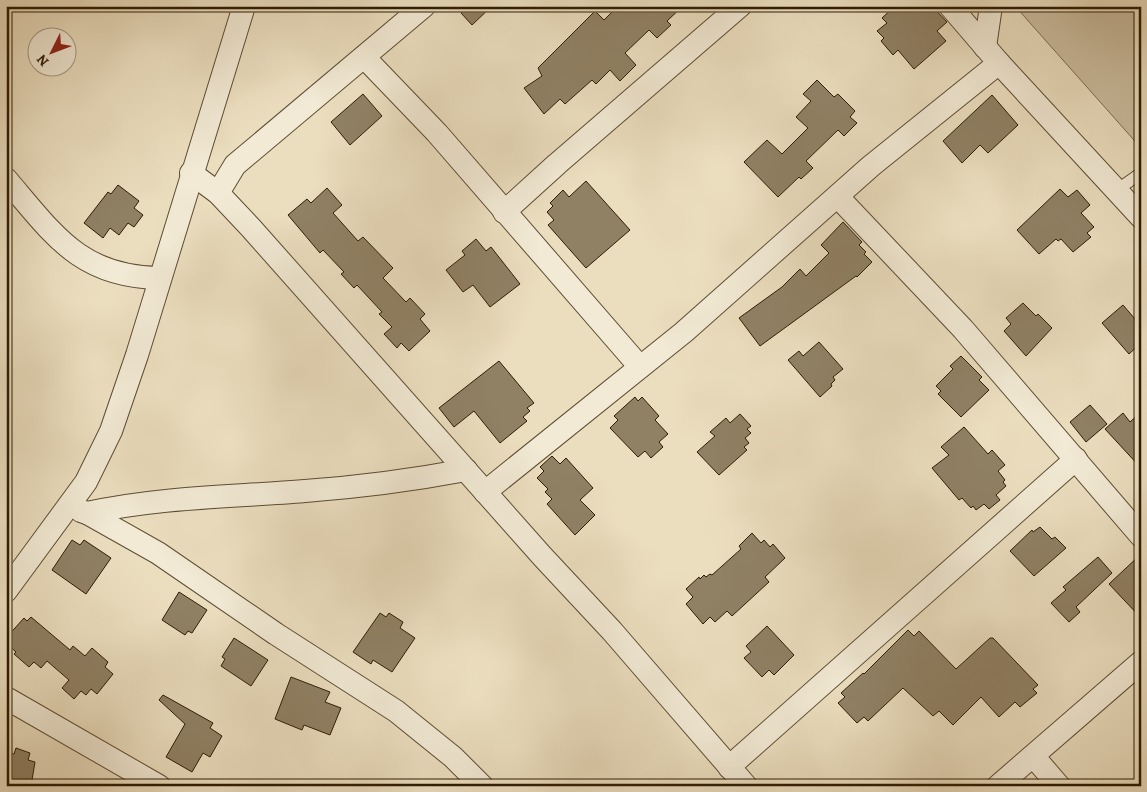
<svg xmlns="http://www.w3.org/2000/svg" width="1147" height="792" viewBox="0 0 1147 792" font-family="Alegreya,serif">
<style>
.green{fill:#cbbd9f;stroke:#7c6c52}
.building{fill:#908165;stroke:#2e1c04}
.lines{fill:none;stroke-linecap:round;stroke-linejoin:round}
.lane-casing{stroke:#5d4c33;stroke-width:13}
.street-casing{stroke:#5d4c33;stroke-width:24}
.lane{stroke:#f2ead5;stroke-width:11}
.street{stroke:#f2ead5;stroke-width:22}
</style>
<rect width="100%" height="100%" fill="#ebdebf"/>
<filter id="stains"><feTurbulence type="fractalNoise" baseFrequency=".004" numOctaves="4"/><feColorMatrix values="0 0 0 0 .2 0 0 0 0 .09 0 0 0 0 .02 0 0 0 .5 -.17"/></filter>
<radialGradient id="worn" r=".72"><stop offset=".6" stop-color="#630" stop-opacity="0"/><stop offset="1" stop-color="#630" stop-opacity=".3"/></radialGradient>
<path class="green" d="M1015 6H1141V148Z"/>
<g class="building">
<path d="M469 6H492L472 25 461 13Z"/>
<path d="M618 6H683L667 21 671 25 657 38 649 30 625 53 636 65 620 81 610 70 596 84 592 80 565 104 560 99 544 114 524 88 542 76 538 68 595 11 604 20Z"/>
<path d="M895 6H932L947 22 937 31 946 41 914 69 898 50 893 55 881 41 884 38 877 31 887 23 882 18Z"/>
<path d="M817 80 834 97 838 94 855 111 850 117 857 123 844 136 838 130 806 161 813 168 801 179 799 177 778 197 744 162 767 140 782 154 808 128 796 117 811 101 803 94Z"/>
<path d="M363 94 382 116 350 145 331 122Z"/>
<path d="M992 95 1018 125 988 153 980 145 962 163 943 141Z"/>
<path d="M586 181 630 230 586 268 548 225 554 220 547 212 553 206 550 203 563 190 569 197Z"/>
<path d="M118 185 139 201 134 208 143 215 134 227 128 223 119 235 110 228 103 238 84 223 108 192 111 194Z"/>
<path d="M327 188 342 205 333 213 358 241 363 237 393 268 383 278 406 302 410 298 425 314 420 319 430 331 409 351 401 343 397 348 384 334 392 327 379 314 382 312 357 285 354 288 341 274 344 272 323 250 320 253 288 215 307 199 311 203Z"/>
<path d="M1060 189 1068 197 1077 190 1090 205 1081 213 1094 227 1087 233 1091 237 1073 252 1061 239 1058 241 1056 239 1039 254 1017 230Z"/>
<path d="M843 222 862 242 859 245 866 252 864 254 872 262 857 277 856 276 760 346 739 318 782 287 800 269 806 276 829 253 821 245Z"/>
<path d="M476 239 486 251 491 247 520 284 490 307 473 285 463 292 446 270 465 255 462 251Z"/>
<path d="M1023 303 1036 316 1038 314 1052 328 1026 356 1004 331 1011 324 1006 318Z"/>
<path d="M1123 305 1141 326V343L1129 354 1102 323Z"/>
<path d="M819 342 843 369 833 377 835 380 831 384 832 386 820 397 788 360 799 351 803 356Z"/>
<path d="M961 356 982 377 979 380 989 390 961 417 938 394 941 391 936 386 953 369 950 366Z"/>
<path d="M499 361 534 403 527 408 530 411 523 417 527 421 500 443 474 411 454 427 439 408Z"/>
<path d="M635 397 638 401 642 397 659 416 655 420 668 434 659 442 663 447 651 458 645 451 638 457 610 428 618 420 614 416Z"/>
<path d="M1090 405 1107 424 1086 442 1070 422Z"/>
<path d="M1141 412V468L1105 429 1123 413 1130 422Z"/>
<path d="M740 414 751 426 747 429 751 433 745 438 749 443 744 447 747 450 719 475 697 452 715 436 710 432 726 418 730 423Z"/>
<path d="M964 427 988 454 992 450 1005 465 998 471 1005 480 1003 482 1006 486 996 495 1000 500 989 509 984 504 976 510 973 506 971 508 962 498 959 500 932 468 949 455 941 447Z"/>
<path d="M552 456 560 464 566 458 593 488 580 500 595 515 575 535 547 504 552 499 545 492 548 489 537 478 544 471 540 467Z"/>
<path d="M1040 527 1052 539 1055 537 1066 548 1034 576 1010 551 1032 530 1033 532Z"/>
<path d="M752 533 761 543 764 540 770 547 773 544 785 558 765 577 769 582 732 616 727 611 715 622 710 617 703 624 686 604 693 597 686 589 699 577 700 579 704 575 706 577 710 574 712 575 741 549 739 546Z"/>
<path d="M72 540 80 545 84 540 111 558 86 594 52 570Z"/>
<path d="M1141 554V618L1109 584Z"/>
<path d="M1098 557 1112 573 1076 607 1080 612 1069 622 1051 603 1066 590 1063 587Z"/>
<path d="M179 592 207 610 192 633 188 631 185 635 162 620Z"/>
<path d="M380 613 386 617 389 613 403 622 400 628 415 638 392 672 373 660 371 664 353 652Z"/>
<path d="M31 617 70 650 73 646 85 656 92 648 108 662 105 667 113 674 97 694 91 689 86 695 81 691 74 699 62 688 69 680 47 661 41 668 34 662 29 667 14 654 16 652 6 643V638L24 618 27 621Z"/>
<path d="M767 626 794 655 774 675 769 670 762 677 744 658 751 652 746 646Z"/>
<path d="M908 630 914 636 919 631 956 669 990 638H993L1038 685 1033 689 1037 693 1020 707 1015 702 999 717 981 697 953 725 939 711 933 716 903 688 868 721 864 717 857 723 838 703 845 697 841 693 863 673 864 674Z"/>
<path d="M234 638 268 660 251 686 221 666 225 659 222 657Z"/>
<path d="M291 677 330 692 325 702 341 708 330 735 304 725 302 730 275 719Z"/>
<path d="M163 695 213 723 210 728 222 736 210 757 203 753 192 772 166 757 185 724 159 700Z"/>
<path d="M16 748 30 753 28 760 35 762 31 786 6 784V752L14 754Z"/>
</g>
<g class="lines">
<g class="lane-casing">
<path id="lane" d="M1117 190 1141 173"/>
</g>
<g class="street-casing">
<g id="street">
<path d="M950 6 999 63 1141 217"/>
<path d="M985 47 991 6"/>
<path d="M364 57 437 133 640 367"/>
<path d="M191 173 218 193 251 228 542 556 612 631 746 786"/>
<path d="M6 179C54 235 80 277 160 278"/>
<path d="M218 193 235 165 424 6"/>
<path d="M838 197 963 329 1141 536"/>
<path d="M504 212 557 164 740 6"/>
<path d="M485 492 684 332 871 166 999 63"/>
<path d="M81 511 87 513C159 497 232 497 305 491 359 487 413 480 466 470"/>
<path d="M87 513 158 553 276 634 396 711 453 757 482 786"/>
<path d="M6 591 86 482 111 431 137 355 244 6"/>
<path d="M6 698 159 786"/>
<path d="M1034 757 1059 786"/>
<path d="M729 767 1076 459"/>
<path d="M998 786 1141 662"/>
</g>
</g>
<use href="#lane" class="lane"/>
<use href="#street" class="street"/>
</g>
<rect width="1147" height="792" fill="none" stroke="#ebdebf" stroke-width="25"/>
<rect x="8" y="8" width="1132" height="777" fill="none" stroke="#2e1c04" stroke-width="2.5"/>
<rect x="12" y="12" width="1122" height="767" fill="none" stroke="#2e1c04"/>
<g transform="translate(52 52) rotate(228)"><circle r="24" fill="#f2ead5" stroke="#a49881"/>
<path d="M0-4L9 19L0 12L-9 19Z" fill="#8f2418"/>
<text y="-8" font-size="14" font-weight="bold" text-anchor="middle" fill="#2e1c04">N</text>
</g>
<rect width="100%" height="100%" filter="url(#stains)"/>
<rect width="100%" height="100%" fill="url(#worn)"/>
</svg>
